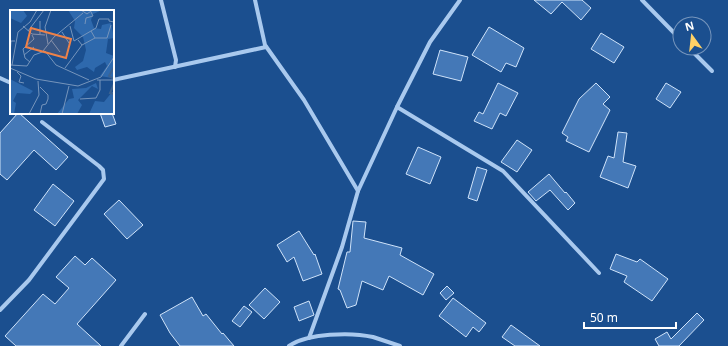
<svg xmlns="http://www.w3.org/2000/svg" width="728" height="346" viewBox="0 0 728 346" font-family="'Noto Sans',sans-serif">
<style>
.building{fill:#4478b7;stroke:#cfe3fa}
.lines{fill:none;stroke-linecap:round;stroke-linejoin:round}
.street{stroke:#a9c9ee;stroke-width:4}
.inset-river{fill:none;stroke:#3c6290;stroke-width:2}
.inset-road{fill:none;stroke:#7695bc;stroke-width:1}
.view{fill:#ee8249;fill-opacity:0.15;stroke:#ee8249;stroke-width:2}
.inset-edge{fill:none;stroke:#fff;stroke-width:2}
</style>
<rect width="100%" height="100%" fill="#1b4f8f"/>
<g class="building">
<path d="M534 0H582L591 8 581 20 562 2 551 14Z"/>
<path d="M489 27 524 48 516 67 506 63 501 72 472 55Z"/>
<path d="M601 33 624 47 614 63 591 49Z"/>
<path d="M440 50 468 57 461 81 433 74Z"/>
<path d="M498 83 518 93 506 116 500 113 492 129 474 121 479 112 483 114Z"/>
<path d="M596 83 610 97 603 104 610 110 589 152 566 141 568 137 562 133 579 99Z"/>
<path d="M666 83 681 92 670 108 656 99Z"/>
<path d="M18 113H19L68 157 56 170 34 150 7 180 0 174V133Z"/>
<path d="M100 113H112L116 124 105 127Z"/>
<path d="M618 132 627 133 623 162 636 166 628 188 600 177 608 156 614 158Z"/>
<path d="M517 140 532 150 517 172 501 162Z"/>
<path d="M418 147 441 157 430 184 406 174Z"/>
<path d="M477 167 487 170 477 201 468 198Z"/>
<path d="M549 174 565 193 566 192 575 203 568 210 550 190 536 201 528 192Z"/>
<path d="M53 184 74 201 55 226 34 210Z"/>
<path d="M119 200 143 225 127 239 104 214Z"/>
<path d="M353 221 366 222 364 238 402 248 400 255 434 274 423 295 389 276 383 290 362 281 356 305 347 308 340 290 338 289 347 252H350Z"/>
<path d="M299 231 314 255 315 254 322 274 303 281 294 257 287 262 277 245Z"/>
<path d="M616 254 637 262 640 259 668 279 652 301 624 282 627 276 610 269Z"/>
<path d="M75 256 85 265 92 258 116 280 77 324 101 346H16L5 336 43 294 55 304 69 288 56 277Z"/>
<path d="M447 286 454 293 446 300 440 293Z"/>
<path d="M265 288 280 302 264 319 249 305Z"/>
<path d="M192 297 203 316 206 314 222 334 223 333 234 346H180L170 333 160 315Z"/>
<path d="M453 298 486 323 479 332 473 327 466 337 439 316Z"/>
<path d="M309 301 314 315 299 321 294 307Z"/>
<path d="M244 306 252 312 240 327 232 321Z"/>
<path d="M697 313 704 320 679 346H659L655 339 667 332 671 339Z"/>
<path d="M511 325 540 346H515L502 337Z"/>
</g>
<g class="lines">
<g class="street">
<path d="M161 0 176 60 175 67"/>
<path d="M255 0 265 45 304 100 358 191"/>
<path d="M642 0 680 39"/>
<path d="M689 48 712 71"/>
<path d="M0 78 11 83"/>
<path d="M113 80 266 47"/>
<path d="M397 107 503 171 599 273"/>
<path d="M0 310 29 280 104 179 103 170 99 166 42 122"/>
<path d="M309 338 342 247 358 191 397 107 430 42 460 0"/>
<path d="M121 346 145 314"/>
<path d="M289 346C308 333 351 332 373 337 382 340 391 343 400 346"/>
</g>
</g>
<g transform="translate(10 10)">
<rect width="104" height="104" fill="#1b4f8f"/>
<path d="M0 0H13L17 6 11 13 0 8ZM58 0H92L83 4 81 10 84 18 91 19 92 15 101 13 104 28 98 29 96 43 104 46V66L102 68 90 66 97 56 95 52 85 58 84 62 77 57 67 60 65 57 73 51 76 40 73 27 64 18 65 11ZM0 69 23 81 20 84 7 83 3 91 6 93 4 104H0ZM86 73 88 79 82 76 68 90 72 95 67 104H47L59 89 64 88 62 79 76 78ZM102 82H104V104H79L85 91 94 92Z" fill="#2e69ad"/>
<path class="inset-river" d="M104 57 99 66 104 69M104 74 100 83 104 84"/>
<path class="inset-road" d="M71 0 77 4 81 1M75 14 76 8 83 6 80 0M13 16 22 24 35 25M60 16 64 31 86 18 89 9H99V11L104 12M18 21 34 0M52 22 59 33M30 24V11M85 28H97L101 15M41 30 50 42M68 30 72 35 85 28 81 21M38 34 35 17 41 0M33 41 44 27 73 3M0 44 1 31H5M14 45 24 37M20 52 15 48 13 39 24 29 22 25M0 55 17 56 24 45 35 41 46 55 79 70M2 55 8 22 20 12 27 0M0 58 26 69 68 76 91 67 104 47M55 58 72 35M7 62 11 66 9 72 14 73M87 70H104M30 77 38 85V89L36 94 32 95 30 104M70 89 86 88 90 80V70M19 104 29 85 28 71M52 104 59 76"/>
<path class="view" d="M21 18 61 29 56 48 16 37Z"/>
<rect width="104" height="104" class="inset-edge"/>
</g>
<g transform="translate(692 36) rotate(345)"><circle r="19" fill="#1b4f8f" stroke="#7695bc"/>
<path d="M0-3L7 15L0 10L-7 15Z" fill="#ffd166"/>
<text y="-6" font-size="11" font-weight="bold" text-anchor="middle" fill="#ffffff">N</text>
</g>
<path d="M584 322v6h92v-6" fill="none" stroke="#ffffff" stroke-width="2"/>
<text x="590" y="322" font-size="12" fill="#ffffff" stroke="#1b4f8f" stroke-width="3" paint-order="stroke">50 m</text>
</svg>
